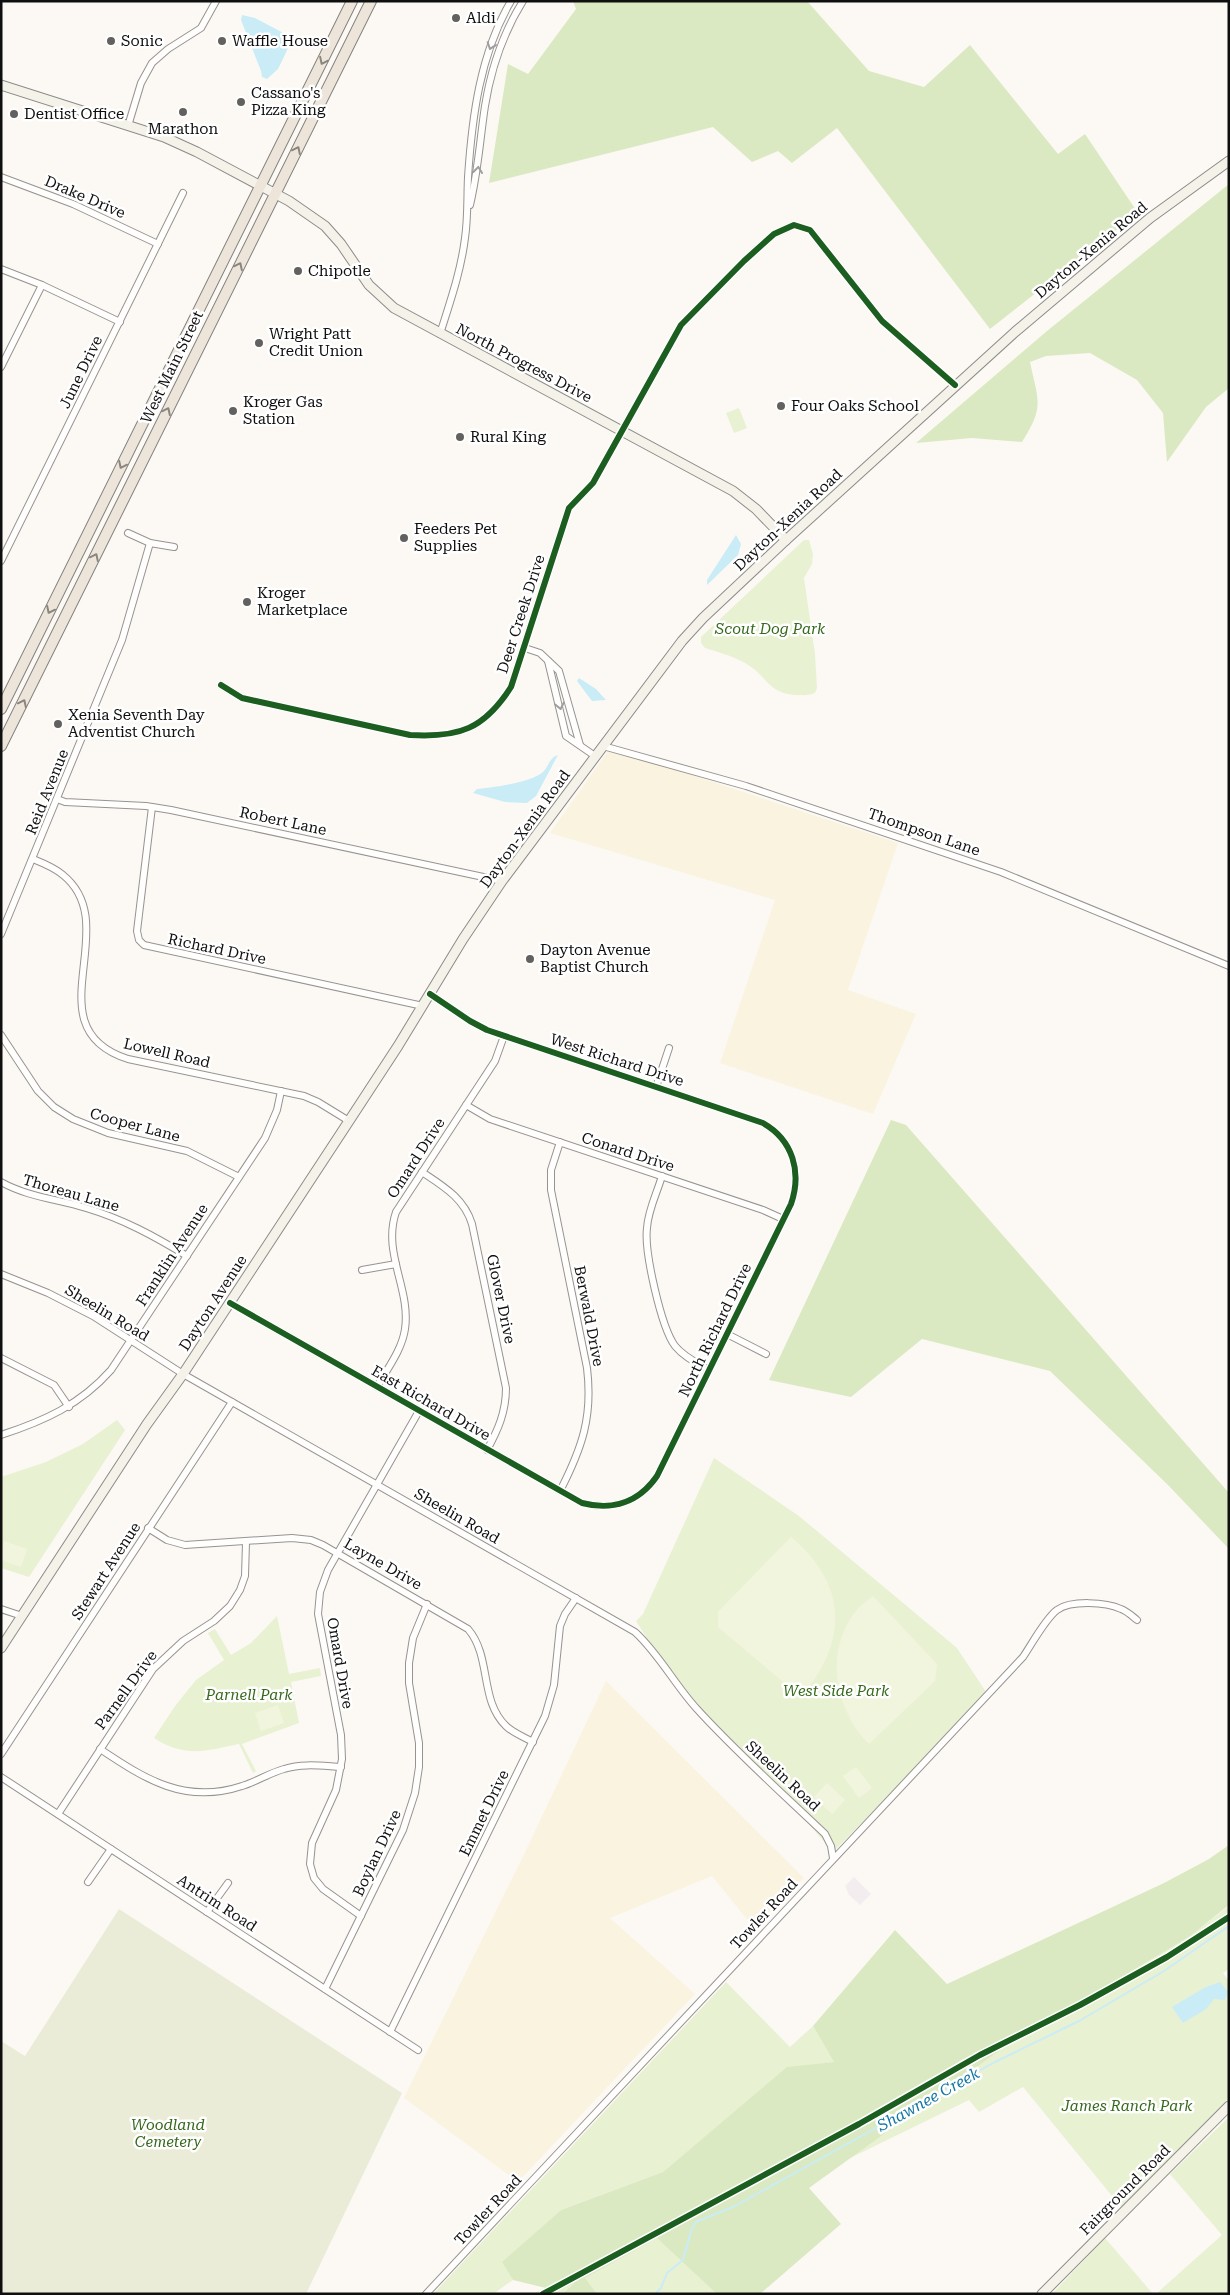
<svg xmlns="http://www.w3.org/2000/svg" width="1230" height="2295" viewBox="0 0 1230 2295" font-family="'Roboto Serif',serif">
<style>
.industrial{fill:#f3edf0}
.farmland{fill:#f9f3e0}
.green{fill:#e9f1d3}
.forest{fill:#dae9c1}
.cemetery{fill:#eaecd7}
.pitch{fill:#f2f5dd}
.water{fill:#c9ecf7}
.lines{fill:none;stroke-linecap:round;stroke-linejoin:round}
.stream{stroke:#c9ecf7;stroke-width:2}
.street-casing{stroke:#969492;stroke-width:8}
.secondary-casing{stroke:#8c8b89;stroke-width:11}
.primary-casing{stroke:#83827f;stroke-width:12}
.street{stroke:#fffefd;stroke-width:6}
.secondary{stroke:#f5f2ea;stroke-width:9}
.primary{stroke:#ede5da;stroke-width:10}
.cycleway-casing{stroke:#fff;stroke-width:9}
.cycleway{stroke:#1b5e20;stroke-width:6}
.oneway{stroke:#9f9e9e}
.oneway2{stroke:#89857f}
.poi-dot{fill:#62615f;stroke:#fff;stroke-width:2}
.labels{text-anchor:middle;stroke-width:5;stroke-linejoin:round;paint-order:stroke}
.poi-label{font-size:15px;fill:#0f0f0f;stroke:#fff;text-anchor:start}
.street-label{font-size:15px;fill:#0f0f0f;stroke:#fff}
.park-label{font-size:15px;font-style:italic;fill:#36691c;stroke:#fff}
.water-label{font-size:16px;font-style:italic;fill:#1377a5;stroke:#fff}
</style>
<rect width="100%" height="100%" fill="#fcf9f4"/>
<path class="industrial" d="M854 1877 871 1894 860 1905 849 1895 845 1886Z"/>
<g class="farmland">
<path d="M610 748 898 843 848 990 916 1014 873 1114 720 1063 775 900 550 833Z"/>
<path d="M606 1681 804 1878 754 1928 712 1876 610 1918 695 1994 518 2182 404 2098 528 1846Z"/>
</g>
<g class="green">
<path d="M739 408 747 428 734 433 726 413Z"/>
<path d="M804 540H809L813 554 812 564 804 578 815 654 817 688 815 693C808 696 803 695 796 695 767 693 768 676 745 663 733 656 718 652 705 648L701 643V637Z"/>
<path d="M117 1420 125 1430 29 1577 1 1568V1477L46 1462 83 1444Z"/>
<path d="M714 1458 799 1516 957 1648 988 1695 833 1852 777 1787 682 1693 636 1621 643 1614Z"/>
<path d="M277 1616 289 1674 320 1668 321 1676 291 1682 299 1723 242 1744 256 1771 253 1773 239 1744C206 1751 185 1758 154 1738L175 1706 196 1680 224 1660 208 1633 215 1629 231 1655 251 1643Z"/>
<path d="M1229 1906V1969L1223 1973 1229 1981V2098L1121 2207 1023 2087 979 2112 969 2100 797 2184 717 2294H533L947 2074 1200 1928Z"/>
<path d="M726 1982 790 2047 813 2026 834 2062 787 2068 663 2172 561 2210 503 2262 513 2280 493 2294H433Z"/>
<path d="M1229 2117V2294H1156L1222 2235 1170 2174Z"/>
<path d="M1105 2238 1153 2294H1052Z"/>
</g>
<g class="forest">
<path d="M573 1H807L869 71 924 87 970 45 1058 154 1085 134 1138 213 990 329 837 128 792 163 778 151 752 162 713 127 489 183 508 64 528 74 576 9Z"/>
<path d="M1229 184V388L1206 407 1167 462 1163 413 1137 380 1090 353 1046 356 1030 362C1038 401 1045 406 1022 442L972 438 916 443 1047 331Z"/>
<path d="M891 1120 906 1125 1229 1493V1549L1168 1485 1050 1371 922 1339 851 1397 769 1380Z"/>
<path d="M1229 1845V1905L1190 1936 1003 2048 809 2188 841 2224 760 2294H717L657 2238 585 2278 597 2294H562L575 2283 558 2291 513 2280 502 2262 561 2210 663 2172 787 2067 834 2062 813 2026 895 1930 947 1984 1164 1883 1209 1859Z"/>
</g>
<path class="cemetery" d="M119 1909 402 2093 306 2294H1V2041L25 2056Z"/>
<g class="pitch">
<path d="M791 1537C848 1585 848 1641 801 1697L718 1627V1612Z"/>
<path d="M4 1541 27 1549 21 1567 1 1560Z"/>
<path d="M873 1596 937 1664 935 1681 869 1744C835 1710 824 1651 856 1611 860 1605 868 1601 873 1596Z"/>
<path d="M278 1705 284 1723 261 1731 255 1713Z"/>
<path d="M856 1767 872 1788 859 1798 843 1776Z"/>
<path d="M827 1783 845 1800 832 1814 814 1797Z"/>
</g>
<g class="water">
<path d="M242 15 255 18 293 38 278 69 267 79 262 77 261 71 241 20Z"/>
<path d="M736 535 741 544 738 555 707 585V580Z"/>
<path d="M579 678 596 689 606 700 592 701 577 681Z"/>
<path d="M558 755 536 796 527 803 505 802 473 793 477 789C494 787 530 783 543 772 549 766 549 758 558 755Z"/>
<path d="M1220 1982 1228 1992 1225 2000 1214 1999 1206 2009 1183 2023 1172 2007 1206 1987Z"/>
</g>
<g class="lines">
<path class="stream" d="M655 2294 661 2288 667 2273 683 2260 692 2228 696 2222 735 2206 995 2062 1079 2021 1164 1971 1229 1926"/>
<g class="street-casing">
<g id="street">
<path d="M128 126 141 83 152 63 168 49 201 28 216 1"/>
<path d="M1 177 73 204 158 244"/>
<path d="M470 205C478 172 480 139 485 106 491 69 503 33 523 1"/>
<path d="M1 269 42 285 120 322"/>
<path d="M440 334C450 302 461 271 465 238 468 218 467 198 468 177 472 117 480 54 511 1"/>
<path d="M1 367 42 285"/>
<path d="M128 533 150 543 174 547"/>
<path d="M1 561 183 193"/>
<path d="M525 648 540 653 559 671 580 745"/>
<path d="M548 661 566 736 595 756"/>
<path d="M221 685 242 698 410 735C459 738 484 729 511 687L569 508 593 483 681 325 744 261 774 234 794 225 810 230 882 321 955 385"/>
<path d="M603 746 746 786 1001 872 1229 966"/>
<path d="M57 799 65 802 146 806 171 810 502 881"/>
<path d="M152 807 137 931 139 940 144 945 423 1006"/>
<path d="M33 859C43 863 54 867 63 875 126 926 31 1028 128 1059L304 1096 318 1102 349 1121"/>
<path d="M1 934 122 640 150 543"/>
<path d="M1 1035 38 1091 54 1107 73 1119 108 1133 187 1151 239 1177"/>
<path d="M656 1087 669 1048"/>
<path d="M466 1105 490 1119 763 1210 783 1219"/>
<path d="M422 1172C443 1186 464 1198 472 1224L506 1388C506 1412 498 1430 487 1450"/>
<path d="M662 1176C657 1193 648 1210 647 1228 644 1251 661 1327 675 1346 684 1357 697 1363 709 1370"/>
<path d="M1 1182C28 1197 57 1199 86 1208 123 1219 154 1236 187 1256"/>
<path d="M362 1270 396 1264"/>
<path d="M1 1274 48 1293 93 1316 183 1374 635 1632C659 1654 675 1685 697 1709 737 1753 782 1793 825 1834L831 1846 833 1858"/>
<path d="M230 1303 582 1503C613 1511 639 1502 657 1476L791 1204C802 1172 793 1140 763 1123L487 1030 470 1021 430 994"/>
<path d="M727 1334 766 1354"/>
<path d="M1 1358 54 1385 69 1407"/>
<path d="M377 1387C387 1369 402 1350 405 1329 411 1289 382 1253 396 1212L495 1061 504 1036"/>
<path d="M1 1435C44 1421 80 1405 111 1370L265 1138 277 1110 281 1091"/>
<path d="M560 1491C582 1448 593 1417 587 1368L551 1190V1170L560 1142"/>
<path d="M148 1528 167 1540 185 1545 292 1538 311 1540 323 1545 468 1629C492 1657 479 1700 506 1726 513 1733 524 1737 533 1742"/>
<path d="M1 1609 22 1616"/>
<path d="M100 1749C145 1779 185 1805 242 1786 256 1782 269 1773 284 1769 303 1763 322 1766 341 1767"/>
<path d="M1 1754 232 1402"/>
<path d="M1 1777 418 2050"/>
<path d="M58 1814 153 1669 183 1641 214 1621 230 1606 240 1590 245 1576 246 1542"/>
<path d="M88 1882 111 1849"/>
<path d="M207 1912 228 1883"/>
<path d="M361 1916 323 1889 314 1878 310 1864 312 1843 336 1790 342 1759 341 1735 318 1614 320 1592 328 1570 419 1411"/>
<path d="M325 1989 403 1830 415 1793 419 1767V1743L409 1683V1663L413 1638 427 1604"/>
<path d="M390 2032 545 1716 554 1685 560 1626 565 1614 576 1598"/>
<path d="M426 2294 1023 1657C1032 1644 1045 1619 1057 1610 1071 1600 1106 1602 1121 1609 1127 1611 1132 1616 1137 1620"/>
</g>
</g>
<g class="secondary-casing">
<g id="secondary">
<path d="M1 85 164 137 197 152 289 201 325 226 341 244 369 285 394 308 733 491 756 509 786 540"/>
<path d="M1 1648 147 1424 183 1374 349 1121 398 1046 463 939 502 881 682 641 703 618 786 540 1015 332 1150 218 1229 161"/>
<path d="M1042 2294 1229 2106"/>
</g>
</g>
<g class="primary-casing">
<g id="primary">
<path d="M1 709 352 1"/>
<path d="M1 746 371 1"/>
</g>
</g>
<use href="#street" class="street"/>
<use href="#secondary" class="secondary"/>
<use href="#primary" class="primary"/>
<g class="cycleway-casing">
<g id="cycleway">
<path d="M221 685 242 698 410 735C459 738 484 729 511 687L569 508 593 483 681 325 744 261 774 234 794 225 810 230 882 321 955 385"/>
<path d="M230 1303 582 1503C613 1511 639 1502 657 1476L791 1204C802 1172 793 1140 763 1123L487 1030 470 1021 430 994"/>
<path d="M543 2294 859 2124 980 2055 1080 2005 1167 1957 1229 1917"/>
</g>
</g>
<use href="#cycleway" class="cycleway"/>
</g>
<defs><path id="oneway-chevron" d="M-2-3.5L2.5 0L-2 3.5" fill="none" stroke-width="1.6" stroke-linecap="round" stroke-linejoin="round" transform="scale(1.25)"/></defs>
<g class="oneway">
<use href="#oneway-chevron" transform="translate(491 46) rotate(109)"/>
<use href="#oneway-chevron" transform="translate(478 170) rotate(-83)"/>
<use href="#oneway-chevron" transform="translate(560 706) rotate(78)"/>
</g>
<g class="oneway2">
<use href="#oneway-chevron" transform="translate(323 61) rotate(116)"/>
<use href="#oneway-chevron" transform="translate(297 150) rotate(-64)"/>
<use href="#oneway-chevron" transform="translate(239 266) rotate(-64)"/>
<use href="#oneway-chevron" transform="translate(167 411) rotate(-64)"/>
<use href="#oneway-chevron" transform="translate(122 465) rotate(116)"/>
<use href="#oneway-chevron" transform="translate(95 557) rotate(-64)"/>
<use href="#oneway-chevron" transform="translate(50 610) rotate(116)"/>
<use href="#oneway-chevron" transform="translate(23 703) rotate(-64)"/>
</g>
<g class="poi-dot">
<circle cx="456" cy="18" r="5"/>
<circle cx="111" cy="41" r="5"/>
<circle cx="222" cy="41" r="5"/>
<circle cx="241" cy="102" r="5"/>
<circle cx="183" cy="112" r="5"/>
<circle cx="14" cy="114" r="5"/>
<circle cx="298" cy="271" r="5"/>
<circle cx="259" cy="343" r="5"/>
<circle cx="781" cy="406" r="5"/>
<circle cx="233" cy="411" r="5"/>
<circle cx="460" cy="437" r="5"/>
<circle cx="404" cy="538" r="5"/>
<circle cx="247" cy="602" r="5"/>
<circle cx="58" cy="724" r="5"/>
<circle cx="530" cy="959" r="5"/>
</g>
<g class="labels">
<g class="poi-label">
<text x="466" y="23">Aldi</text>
<text x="121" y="46">Sonic</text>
<text x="232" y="46">Waffle House</text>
<text x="251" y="98">Cassano's<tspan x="251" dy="17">Pizza King</tspan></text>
<text x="24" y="119">Dentist Office</text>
<text x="183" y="134" text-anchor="middle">Marathon</text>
<text x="308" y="276">Chipotle</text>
<text x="269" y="339">Wright Patt<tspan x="269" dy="17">Credit Union</tspan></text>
<text x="243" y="407">Kroger Gas<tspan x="243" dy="17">Station</tspan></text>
<text x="791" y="411">Four Oaks School</text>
<text x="470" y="442">Rural King</text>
<text x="414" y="534">Feeders Pet<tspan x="414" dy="17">Supplies</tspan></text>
<text x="257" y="598">Kroger<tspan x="257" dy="17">Marketplace</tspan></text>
<text x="68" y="720">Xenia Seventh Day<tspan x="68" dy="17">Adventist Church</tspan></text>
<text x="540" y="955">Dayton Avenue<tspan x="540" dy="17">Baptist Church</tspan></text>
</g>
<g class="street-label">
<text transform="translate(85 197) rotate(23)" y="5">Drake Drive</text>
<text transform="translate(1091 250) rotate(-40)" y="5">Dayton-Xenia Road</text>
<text transform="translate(524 363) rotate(28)" y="5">North Progress Drive</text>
<text transform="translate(172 367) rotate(-64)" y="5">West Main Street</text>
<text transform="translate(81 372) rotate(-64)" y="5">June Drive</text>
<text transform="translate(788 520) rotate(-43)" y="5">Dayton-Xenia Road</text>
<text transform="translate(521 614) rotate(-72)" y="5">Deer Creek Drive</text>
<text transform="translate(47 792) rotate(-68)" y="5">Reid Avenue</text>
<text transform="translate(283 821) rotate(12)" y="5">Robert Lane</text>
<text transform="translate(525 829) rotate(-54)" y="5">Dayton-Xenia Road</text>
<text transform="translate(924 832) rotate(19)" y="5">Thompson Lane</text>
<text transform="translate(217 949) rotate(12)" y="5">Richard Drive</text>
<text transform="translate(167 1053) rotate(13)" y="5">Lowell Road</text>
<text transform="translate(617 1060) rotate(18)" y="5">West Richard Drive</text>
<text transform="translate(135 1125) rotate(15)" y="5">Cooper Lane</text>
<text transform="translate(628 1152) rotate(18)" y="5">Conard Drive</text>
<text transform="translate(416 1158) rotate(-57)" y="5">Omard Drive</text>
<text transform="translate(71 1193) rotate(16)" y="5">Thoreau Lane</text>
<text transform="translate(172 1255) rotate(-57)" y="5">Franklin Avenue</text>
<text transform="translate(501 1299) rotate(78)" y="5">Glover Drive</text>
<text transform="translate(213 1303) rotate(-57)" y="5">Dayton Avenue</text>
<text transform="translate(107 1313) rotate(31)" y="5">Sheelin Road</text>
<text transform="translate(589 1316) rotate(79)" y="5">Berwald Drive</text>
<text transform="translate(715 1330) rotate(-64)" y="5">North Richard Drive</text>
<text transform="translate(431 1403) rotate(30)" y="5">East Richard Drive</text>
<text transform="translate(457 1516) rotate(30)" y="5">Sheelin Road</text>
<text transform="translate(383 1564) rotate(30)" y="5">Layne Drive</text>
<text transform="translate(106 1571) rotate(-57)" y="5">Stewart Avenue</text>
<text transform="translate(340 1663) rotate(80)" y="5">Omard Drive</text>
<text transform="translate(126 1690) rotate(-54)" y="5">Parnell Drive</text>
<text transform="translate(783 1776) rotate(43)" y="5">Sheelin Road</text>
<text transform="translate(484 1813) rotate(-64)" y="5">Emmet Drive</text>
<text transform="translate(377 1853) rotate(-65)" y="5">Boylan Drive</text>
<text transform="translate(217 1903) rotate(33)" y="5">Antrim Road</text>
<text transform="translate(764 1914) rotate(-47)" y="5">Towler Road</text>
<text transform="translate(1125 2190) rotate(-45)" y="5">Fairground Road</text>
<text transform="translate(488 2210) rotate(-47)" y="5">Towler Road</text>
</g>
<g class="park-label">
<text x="770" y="634">Scout Dog Park</text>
<text x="836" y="1696">West Side Park</text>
<text x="249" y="1700">Parnell Park</text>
<text x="1127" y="2111">James Ranch Park</text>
<text x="168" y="2130">Woodland<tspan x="168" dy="17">Cemetery</tspan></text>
</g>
<g class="water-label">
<text transform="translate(928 2099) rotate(-29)" y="6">Shawnee Creek</text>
</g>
</g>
<rect width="1230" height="2295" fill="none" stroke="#0f0f0f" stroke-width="5"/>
</svg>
